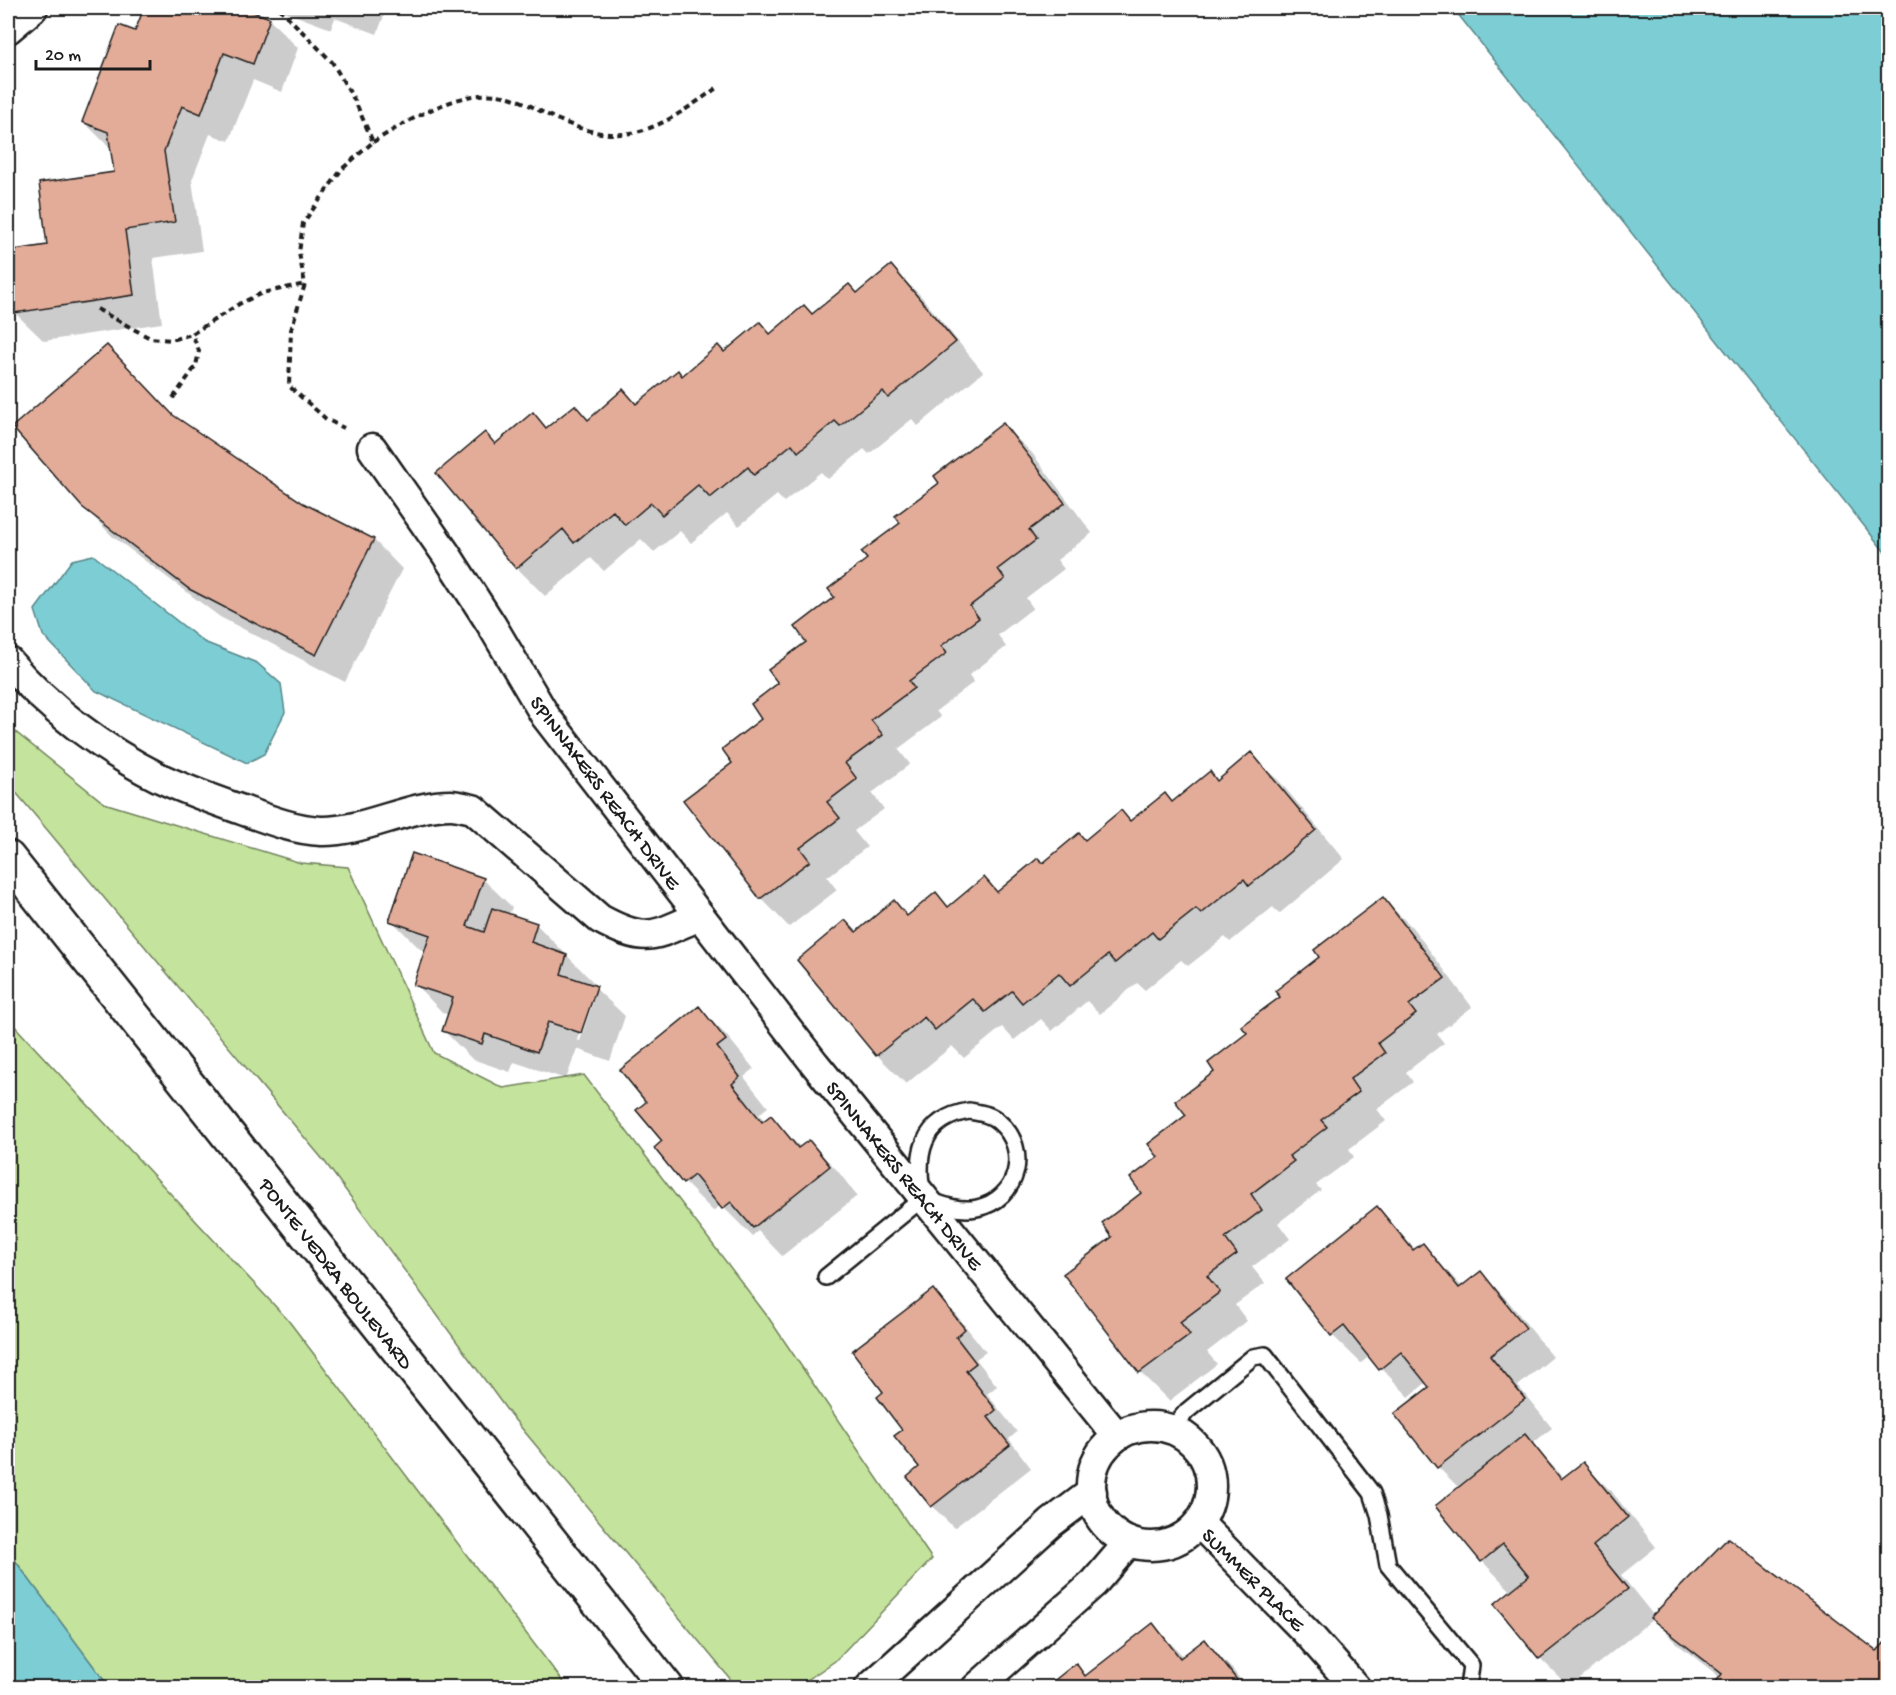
<svg xmlns="http://www.w3.org/2000/svg" width="1896" height="1695" viewBox="0 0 1896 1695" font-family="'Gochi Hand',sans-serif">
<style>
.green{fill:#c4e39c;stroke:#70805c;stroke-width:1.5}
.water{fill:#7dced4;stroke:#56878a;stroke-width:1.5}
.shadow{fill:#0003;fill-rule:evenodd}
.building{fill:#e3ac99;stroke:#1c1c1c;stroke-width:1.5}
.lines{fill:none;stroke-linecap:round;stroke-linejoin:round}
.lane-casing{stroke:#1c1c1c;stroke-width:20}
.street-casing{stroke:#1c1c1c;stroke-width:33}
.secondary-casing{stroke:#1c1c1c;stroke-width:38}
.path{stroke:#1c1c1c;stroke-width:4;stroke-dasharray:6 4.5;stroke-linecap:butt}
.lane{stroke:#fff;stroke-width:15}
.street{stroke:#fff;stroke-width:28}
.secondary{stroke:#fff;stroke-width:33}
.labels{text-anchor:middle;stroke-width:5;stroke-linejoin:round;paint-order:stroke}
.street-label{font-size:21px;fill:#1c1c1c;stroke:#fff}
</style>
<rect width="100%" height="100%" fill="#fff"/>
<filter id="ink" filterUnits="userSpaceOnUse"><feTurbulence type="fractalNoise" baseFrequency=".0167" numOctaves="2"/><feDisplacementMap in="SourceGraphic" scale="12" xChannelSelector="R" yChannelSelector="G"/><feConvolveMatrix kernelMatrix="1 2 1 2 8 2 1 2 1" color-interpolation-filters="sRGB"/></filter>
<g filter="url(#ink)">
<g class="green">
<path d="M8 726 104 803 301 863 348 867 434 1053 503 1088 584 1075 768 1317 932 1559 835 1661 797 1687H737L509 1413 325 1162 8 783Z"/>
<path d="M8 1019 288 1320 567 1687H109L8 1551Z"/>
</g>
<g class="water">
<path d="M1453 8H1888V556Z"/>
<path d="M93 555 204 642 257 663 281 684 285 712 264 754 247 763 96 691 43 635 35 610 72 560Z"/>
<path d="M8 1551 109 1687H8Z"/>
</g>
<g class="shadow">
<path d="M145 8H238L270 20 298 48 282 92 253 80 229 141 210 134 192 180 202 251 153 258 162 323 44 341 15 313 8 253 49 246 116 173 112 150 83 121 135 33Z"/>
<path d="M275 8H387L377 34 335 18 331 29Z"/>
<path d="M891 267 920 295 983 372 918 426 912 419 869 454 864 449 828 479 821 472 784 502 777 495 739 526 727 513 691 543 680 531 654 552 641 539 604 571 591 558 545 596 517 568 485 434 496 445 533 414 547 429 575 407 589 421 637 405 724 353 771 335 857 294Z"/>
<path d="M176 418 303 504 374 540 402 569 345 682 220 617 112 536 83 506Z"/>
<path d="M1003 425 1032 453 1092 533 1057 560 1064 569 1026 598 1033 608 998 635 1006 647 969 675 974 682 936 711 941 717 898 749 910 764 872 793 884 809 854 831 867 847 827 877 837 890 789 927 761 898 685 800 734 763 764 719 780 683 837 598 869 559 941 483Z"/>
<path d="M1251 754 1280 782 1344 859 1279 914 1273 907 1230 942 1225 937 1188 966 1181 960 1145 990 1137 983 1100 1014 1087 1001 1052 1031 1041 1019 1014 1040 1002 1027 964 1058 952 1046 906 1084 877 1055 799 961 857 933 894 902 908 917 936 894 950 908 984 879 998 893 1085 841 1121 812 1132 822 1173 804 1210 773 1218 782Z"/>
<path d="M483 879 512 907 509 915 537 925 595 984 594 987 625 1016 610 1061 577 1049 566 1079 514 1062 510 1072 472 1059 443 1030 449 1015 443 1013 415 984 426 951 420 949 391 920ZM590 1002H593L580 1041 577 1040Z"/>
<path d="M1383 899 1412 927 1472 1007 1437 1034 1444 1043 1406 1072 1413 1082 1377 1109 1386 1121 1349 1149 1354 1157 1316 1185 1321 1190 1278 1223 1290 1239 1252 1267 1265 1283 1235 1305 1247 1321 1207 1352 1217 1364 1169 1401 1140 1372 1066 1274 1114 1237 1143 1193 1160 1158 1188 1116 1217 1072 1249 1034 1321 957Z"/>
<path d="M699 1008 727 1036 754 1069 744 1077 768 1107 759 1114 765 1121 771 1117 801 1148 809 1142 837 1170 857 1196 782 1256 758 1231 752 1236 721 1205 713 1211 685 1183 656 1148 664 1142 648 1102Z"/>
<path d="M1377 1208 1416 1250 1423 1245 1463 1288 1481 1273 1509 1302 1553 1357 1518 1386 1552 1428 1532 1444 1565 1479 1583 1464 1612 1492 1656 1547 1621 1575 1654 1616 1877 1653 1888 1641V1688H1713L1721 1678 1680 1646 1653 1619 1569 1687 1540 1658 1497 1605 1512 1592 1482 1561 1437 1506 1459 1488 1438 1467 1397 1415 1431 1387 1427 1382 1409 1397 1370 1356 1361 1363 1332 1335Z"/>
<path d="M933 1291 954 1312 986 1352 976 1359 997 1386 987 1394 1017 1432 1009 1439 1031 1468 954 1528 932 1506 909 1477 921 1467 885 1392Z"/>
<path d="M1153 1625 1184 1657 1205 1641 1233 1670 1247 1688H1047L1076 1665 1087 1676Z"/>
</g>
<g class="building">
<path d="M144 8H242L270 18 253 64 224 53 201 114 182 106 164 151 175 222 125 230 134 295 14 313 8 270V251L47 245 39 183 114 172 108 132 82 122 119 25 135 31Z"/>
<path d="M891 265 956 342 888 398 883 391 840 426 835 421 798 452 792 444 754 475 748 467 710 498 698 485 662 515 651 503 625 525 613 511 574 543 563 529 516 569 436 473 485 432 495 444 533 412 546 428 575 405 588 420 623 389 636 404 678 370 682 376 718 345 724 352 760 322 770 334 804 305 812 314 849 284 857 293Z"/>
<path d="M107 345 173 415 303 503 374 539 316 655 189 589 82 507 12 427Z"/>
<path d="M1003 423 1065 503 1029 530 1036 540 998 569 1005 579 970 606 979 618 941 646 947 653 909 681 914 688 871 720 883 735 845 763 857 779 827 802 840 818 800 848 810 861 760 899 683 800 732 763 722 749 761 719 751 704 778 683 768 670 806 642 795 627 834 597 828 589 867 559 861 552 900 523 895 516 939 483 934 476Z"/>
<path d="M1251 752 1316 830 1249 886 1244 879 1201 914 1196 909 1158 939 1152 932 1115 963 1108 955 1070 986 1059 973 1022 1003 1012 991 985 1012 973 999 935 1030 924 1017 876 1056 797 960 845 920 856 932 894 900 907 916 936 892 948 907 984 877 997 892 1038 858 1043 863 1079 833 1085 840 1121 810 1130 821 1165 793 1172 802 1210 771 1217 781Z"/>
<path d="M412 853 484 878 467 926 484 932 492 908 537 923 531 942 567 955 561 974 597 986 581 1033 548 1022 537 1052 485 1034 482 1044 442 1031 453 998 413 985 430 935 389 921Z"/>
<path d="M1383 897 1445 978 1409 1005 1416 1014 1378 1043 1385 1053 1350 1079 1359 1092 1321 1120 1327 1127 1289 1156 1294 1161 1251 1194 1262 1210 1225 1238 1237 1254 1207 1276 1220 1292 1180 1322 1190 1335 1139 1373 1063 1274 1112 1237 1102 1223 1141 1193 1130 1178 1158 1157 1148 1144 1186 1115 1175 1101 1214 1072 1208 1063 1247 1033 1241 1026 1280 997 1275 991 1319 957 1314 950Z"/>
<path d="M699 1006 726 1040 717 1047 740 1077 732 1084 762 1122 771 1115 798 1148 809 1140 830 1166 753 1228 731 1202 722 1209 694 1175 683 1184 654 1148 662 1141 636 1110 646 1102 620 1070Z"/>
<path d="M1377 1206 1413 1250 1423 1243 1459 1288 1481 1271 1526 1328 1490 1356 1525 1399 1437 1468 1394 1414 1429 1387 1401 1352 1379 1370 1344 1326 1331 1336 1286 1279Z"/>
<path d="M933 1289 965 1329 956 1337 976 1363 966 1371 996 1410 988 1417 1010 1445 931 1507 907 1477 919 1467 894 1436 902 1430 877 1397 883 1392 852 1351Z"/>
<path d="M1525 1434 1561 1479 1583 1462 1628 1517 1593 1546 1628 1589 1539 1659 1494 1604 1529 1576 1503 1544 1481 1562 1435 1506Z"/>
<path d="M1728 1538 1877 1651 1888 1639V1688H1711L1722 1674 1650 1618Z"/>
<path d="M1153 1623 1180 1658 1205 1639 1237 1680 1227 1688H1045L1076 1663 1085 1676Z"/>
</g>
<g class="lines">
<g class="lane-casing">
<g id="lane">
<path d="M969 1111C980 1113 991 1114 999 1122 1031 1149 1018 1200 977 1208 958 1212 940 1204 923 1198 915 1155 921 1119 969 1111Z"/>
<path d="M826 1277 923 1198"/>
<path d="M1172 1428 1187 1411 1253 1357 1265 1355 1372 1493 1379 1515 1388 1565 1471 1665 1468 1688"/>
</g>
</g>
<g class="street-casing">
<g id="street">
<path d="M8 29 33 8"/>
<path d="M372 448 446 554 491 624 546 717 815 1064 1117 1436"/>
<path d="M8 661C46 707 104 750 158 777 185 790 214 800 242 810 267 819 295 830 321 831 364 832 408 805 451 805 458 805 466 808 473 809L600 919C648 945 654 935 700 916"/>
<circle cx="1151" cy="1486" r="60"/>
<path d="M1199 1523 1311 1637 1356 1688"/>
<path d="M869 1688 1051 1523 1092 1492"/>
<path d="M976 1688 1094 1583 1129 1542"/>
</g>
</g>
<g class="secondary-casing">
<path id="secondary" d="M8 858 667 1688"/>
</g>
<g class="path">
<path d="M279 8 332 62 355 101 373 142 342 169 303 223 299 253 305 284"/>
<path d="M373 142C408 121 461 87 504 96 523 99 541 113 559 120 629 151 661 127 718 87"/>
<path d="M97 309 150 338 171 340 192 334"/>
<path d="M173 398 196 366 199 351 192 334 239 304 262 293 305 284 291 330 289 386 326 419 344 428"/>
</g>
<use href="#lane" class="lane"/>
<use href="#street" class="street"/>
<use href="#secondary" class="secondary"/>
</g>
</g>
<g class="labels">
<g class="street-label">
<text transform="translate(606 792) rotate(53)" y="7">SPINNAKERS REACH DRIVE</text>
<text transform="translate(905 1175) rotate(51)" y="7">SPINNAKERS REACH DRIVE</text>
<text transform="translate(337 1273) rotate(52)" y="7">PONTE VEDRA BOULEVARD</text>
<text transform="translate(1254 1579) rotate(45)" y="7">SUMMER PLACE</text>
</g>
</g>
<rect width="1896" height="1695" fill="none" stroke="#fff" stroke-width="30"/>
<rect x="15" y="15" width="1866" height="1665" fill="none" stroke="#1c1c1c" stroke-width="2" filter="url(#ink)"/>
<path d="M36 60v9h114v-9" fill="none" stroke="#1c1c1c" stroke-width="3"/>
<text x="45" y="60" font-size="18" fill="#1c1c1c" stroke="#ffffff" stroke-width="4.5" paint-order="stroke">20 m</text>
</svg>
